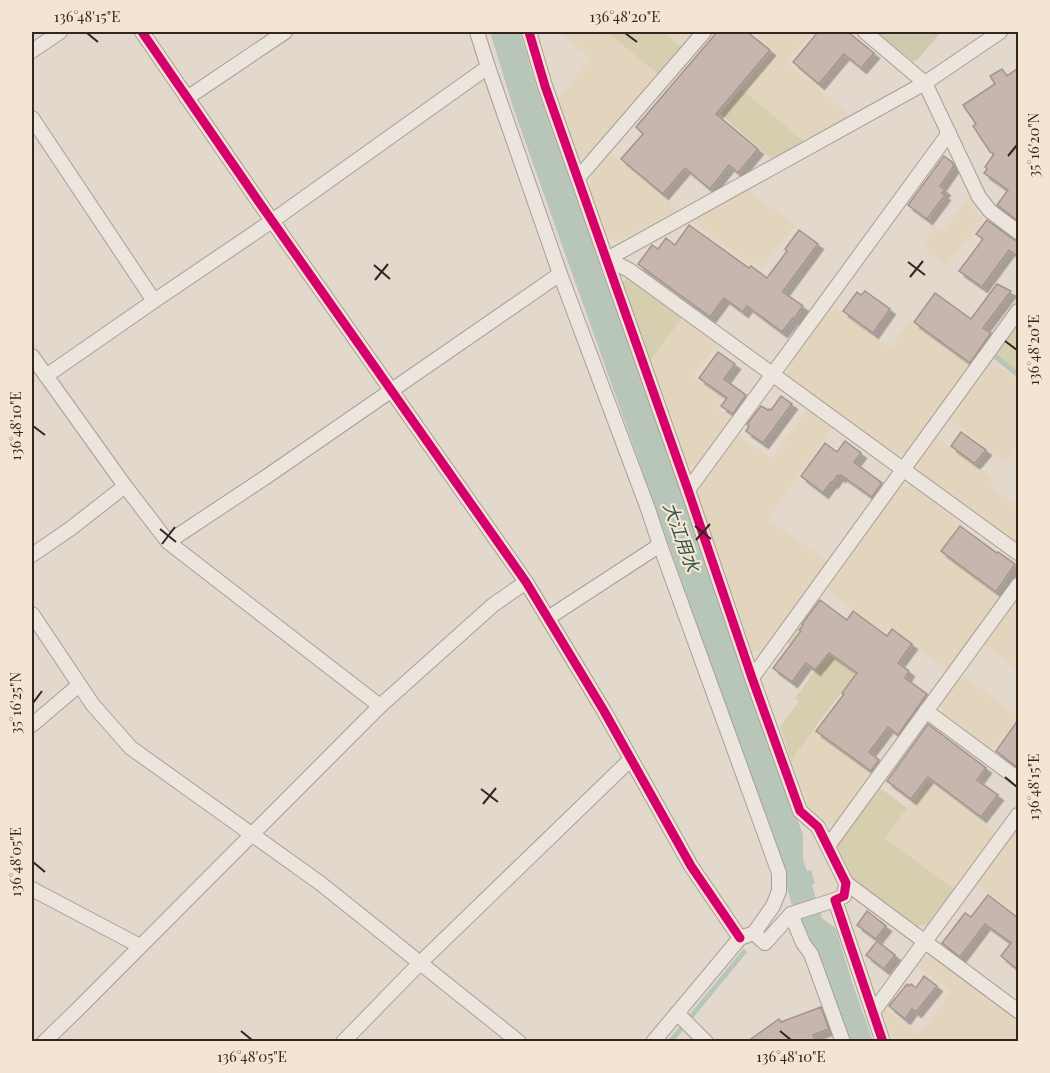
<svg xmlns="http://www.w3.org/2000/svg" width="1050" height="1073" viewBox="0 0 1050 1073" font-family="'Playfair Display','Noto Sans JP',serif">
<style>
.farmland{fill:#e2d4bd}
.green{fill:#d5ceaf}
.cemetery{fill:#cfc9ae}
.water{fill:#b8c6ba}
.lines{fill:none;stroke-linecap:round;stroke-linejoin:round}
.stream{stroke:#b8c6ba;stroke-width:5}
.building{fill:#c6b6ad;stroke:#a3948c;stroke-width:1.5;filter:url(#shadow)}
.minor-casing{stroke:#a89e96;stroke-width:16}
.minor{stroke:#ebe5de;stroke-width:14}
.cycleway-casing{stroke:#f4e4d2;stroke-width:13}
.cycleway{stroke:#d6006c;stroke-width:9}
.ticks{fill:none;stroke:#36251e;stroke-width:2}
.labels{text-anchor:middle;stroke-width:4.5;stroke-linejoin:round;paint-order:stroke}
.water-label{font-size:18px;font-style:italic;fill:#2e554b;stroke:#f4e4d2}
.neatline{fill:none;stroke:#36251e;stroke-width:2}
.ticks-label{font-size:15px;text-anchor:middle;fill:#36251e}
</style>
<defs>
<filter id="shadow"><feDropShadow dx="5.5" dy="5.5" stdDeviation="0" flood-color="#0004"/></filter>
</defs>
<rect width="100%" height="100%" fill="#e3d8cc"/>
<g class="farmland">
<path d="M559 32H614L612 35 658 74 586 158 578 157 558 98 591 58Z"/>
<path d="M663 32H694L681 47Z"/>
<path d="M752 32H812L787 62 851 116 804 141 741 89 774 51Z"/>
<path d="M610 153 678 210 617 241 606 238 589 188 592 175Z"/>
<path d="M747 190 796 225 762 268 754 261 751 265 690 220Z"/>
<path d="M970 196 976 213 984 218 946 266 923 248 934 225 943 231Z"/>
<path d="M832 305 890 348 910 321 970 365 906 453 895 454 788 377V367Z"/>
<path d="M682 318 717 344 693 376 722 398 717 407 732 419 696 467H689L650 360Z"/>
<path d="M992 360 1018 381V447L1006 463 949 419Z"/>
<path d="M807 410 832 428 768 519 827 561 762 652H752L699 499 701 486 737 435 772 459Z"/>
<path d="M936 437 994 479 989 486 1018 507V544L919 473 918 461Z"/>
<path d="M911 485 961 523 940 552 1001 599 948 670 889 626 884 632 825 588 899 489Z"/>
<path d="M1018 598V670L984 644Z"/>
<path d="M963 675 1018 717 992 750 943 713 941 704Z"/>
<path d="M813 730 872 774 833 827 810 810 791 760Z"/>
<path d="M928 781 996 832 954 889 885 837Z"/>
<path d="M1018 827V915L976 884Z"/>
<path d="M932 955 1018 1019V1041H894L884 1016 885 1008 919 1034 951 992 916 965 922 957Z"/>
</g>
<g class="green">
<path d="M614 32H663L681 47 658 74 611 35Z"/>
<path d="M741 89 804 141 772 159 720 114Z"/>
<path d="M628 277 682 318 650 360 622 282Z"/>
<path d="M1018 324V373L995 355Z"/>
<path d="M796 629 855 674 791 760 780 727 799 701 795 698 819 666 787 642Z"/>
<path d="M880 788 907 808 885 838 954 889 927 925 917 926 846 873 836 846Z"/>
</g>
<path class="cemetery" d="M877 32H941L917 60 912 61Z"/>
<path class="water" d="M490 32H520L537 88 803 835V859L807 871 811 870 815 883 812 885 822 918 836 929 852 982 873 1041H848L805 940 793 910 773 833 744 757 514 110Z"/>
<g class="lines">
<g class="stream">
<path d="M996 357 1018 375"/>
<path d="M670 1042 744 952"/>
</g>
</g>
<g class="building">
<path d="M717 32H747L770 50 716 114 758 149 738 173 729 165 710 189 685 168 663 194 621 159 643 134 636 127Z"/>
<path d="M818 32H848L874 53 861 68 844 54 819 84 793 62Z"/>
<path d="M1018 68V221L997 205 1008 190 984 173 987 169 985 167 994 154 990 152 973 126 976 124 963 105 995 84 990 76 1002 69 1007 76Z"/>
<path d="M944 156 952 162 954 166 940 186 945 190 942 193 945 195 927 219 908 205Z"/>
<path d="M987 220 1013 239 1018 241V257L1009 250 982 287 959 271 983 239 976 234Z"/>
<path d="M689 225 749 268 751 266 767 278 787 251 785 249 799 230 818 244 784 290 783 292 803 306 794 319 793 318 782 332 747 306 743 312 724 298 710 317 638 264 652 245 658 249 666 238 675 245Z"/>
<path d="M997 284 1011 291 983 328 991 333 970 363 914 322 935 293 971 319Z"/>
<path d="M865 291 890 309 873 333 843 311 857 292 861 295Z"/>
<path d="M718 352 735 364 724 379 746 395 733 414 721 406 727 398 699 378Z"/>
<path d="M781 396 792 404 763 443 746 431 749 426 747 424 761 406 768 410 769 409 771 410Z"/>
<path d="M961 432 986 450 976 462 974 463 951 446Z"/>
<path d="M845 441 861 453 854 462 882 483 872 497 841 475 840 477 838 475 832 483 831 482 823 493 801 476 825 443 837 452Z"/>
<path d="M960 526 997 553 998 552 1015 564 996 592 941 551Z"/>
<path d="M820 600 847 620 853 611 887 636 892 629 912 644 898 663 909 671 905 678 927 694 898 735 888 727 869 752 879 760 871 771 816 731 844 694 842 693 857 673 829 653 815 670 806 663 792 682 773 668 801 631 799 630 803 625 802 624Z"/>
<path d="M1018 720V768L996 751Z"/>
<path d="M928 724 986 768 977 780 998 795 981 817 928 777 911 799 887 781Z"/>
<path d="M988 895 1018 918V970L1001 956 1011 943 985 924 960 957 942 943 965 913 971 917Z"/>
<path d="M867 911 886 926 876 939 857 925Z"/>
<path d="M877 941 895 955 884 969 866 955Z"/>
<path d="M924 976 937 986 916 1012 912 1009 905 1019 889 1006 907 984 909 986 911 984 916 988Z"/>
<path d="M821 1007 829 1029 813 1035 816 1041H748L779 1019 781 1022Z"/>
</g>
<g class="lines">
<g class="minor-casing">
<g id="minor">
<path d="M142 32 261 205 526 582 604 711 691 866 740 938"/>
<path d="M477 32 488 67 560 274 648 509 660 545 779 873V891L773 906 754 933"/>
<path d="M529 32 545 86 688 490 752 678 800 811 818 827 846 883 844 896 835 900 883 1042"/>
<path d="M865 32 925 83 979 197 990 211 1018 232"/>
<path d="M1000 32 925 83 607 259 629 270 1018 553"/>
<path d="M32 51 60 32"/>
<path d="M187 98 285 32"/>
<path d="M32 118 154 301"/>
<path d="M578 178 704 32"/>
<path d="M32 356 125 486 168 542 380 706"/>
<path d="M46 376 154 301 272 221 488 67"/>
<path d="M688 490 949 133"/>
<path d="M168 542 266 477 560 274"/>
<path d="M32 555 70 529 125 486"/>
<path d="M32 614 93 705 131 748 320 883 519 1042"/>
<path d="M548 618 660 545"/>
<path d="M752 678 1018 311"/>
<path d="M926 711 1018 779"/>
<path d="M32 725 79 685"/>
<path d="M828 846 1018 585"/>
<path d="M846 883 1018 1011"/>
<path d="M32 889 140 946"/>
<path d="M791 914 803 943 811 954 843 1042"/>
<path d="M873 1012 1018 815"/>
<path d="M677 1013 706 1042"/>
<path d="M44 1042 77 1010 380 706 493 605 526 582"/>
<path d="M343 1042 420 963 631 759"/>
<path d="M653 1042 740 938 754 933 765 943 791 914 835 900"/>
</g>
</g>
<use href="#minor" class="minor"/>
<g class="cycleway-casing">
<g id="cycleway">
<path d="M142 32 261 205 526 582 604 711 691 866 740 938"/>
<path d="M529 32 545 86 688 490 752 678 800 811 818 827 846 883 844 896 835 900 883 1042"/>
</g>
</g>
<use href="#cycleway" class="cycleway"/>
</g>
<path class="ticks" d="M87 33 98 42M625 33 637 42M1008 156 1017 145M908 262 925 275M374 265 390 279M910 277 923 261M375 280 388 264M1005 341 1017 350M33 426 45 435M695 526 711 539M160 529 176 542M696 540 710 524M162 544 175 527M33 703 42 691M1005 777 1017 787M481 789 498 802M483 804 496 788M33 862 45 872M241 1031 252 1040M780 1031 791 1040"/>
<g class="labels">
<g class="water-label">
<text transform="translate(681 537) rotate(70)" y="6">大江用水</text>
</g>
</g>
<rect width="1050" height="1073" fill="none" stroke="#f4e4d2" stroke-width="66"/>
<rect x="33" y="33" width="984" height="1007" class="neatline"/>
<g class="ticks-label">
<text x="87" y="22">136°48'15"E</text>
<text x="625" y="22">136°48'20"E</text>
<text transform="translate(1034 145) rotate(-90)" y="5">35°16'20"N</text>
<text transform="translate(1034 350) rotate(-90)" y="5">136°48'20"E</text>
<text transform="translate(16 426) rotate(-90)" y="5">136°48'10"E</text>
<text transform="translate(16 703) rotate(-90)" y="5">35°16'25"N</text>
<text transform="translate(1034 787) rotate(-90)" y="5">136°48'15"E</text>
<text transform="translate(16 862) rotate(-90)" y="5">136°48'05"E</text>
<text x="252" y="1062">136°48'05"E</text>
<text x="791" y="1062">136°48'10"E</text>
</g>
</svg>
